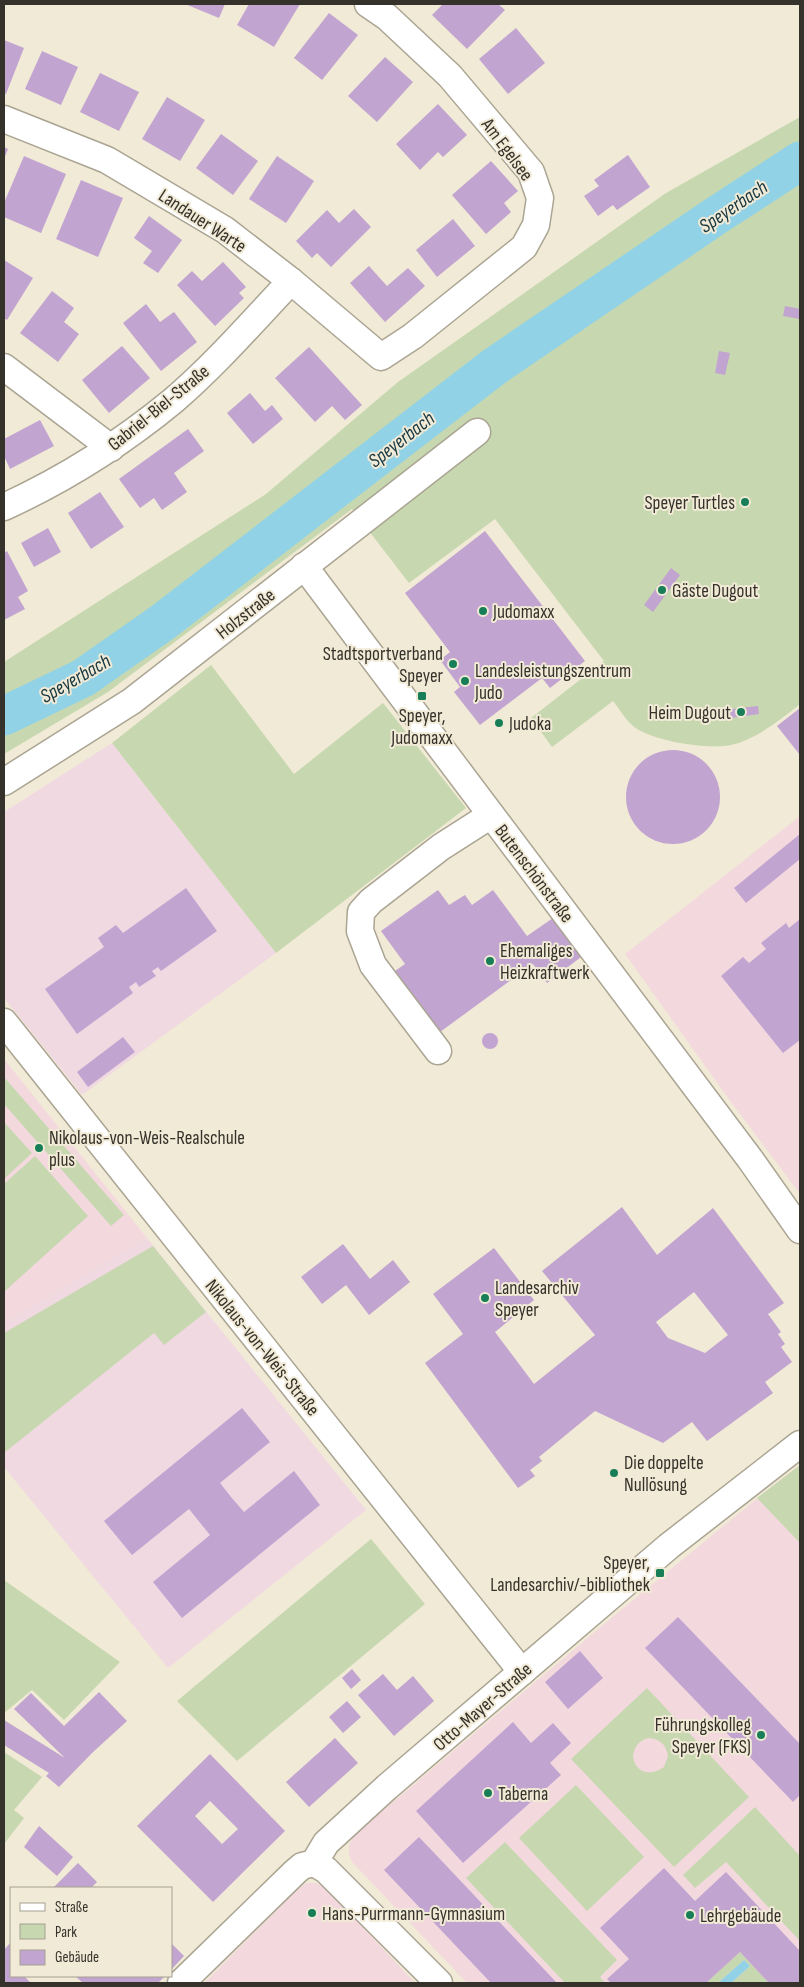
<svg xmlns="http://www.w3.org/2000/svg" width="804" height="1987" viewBox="0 0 804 1987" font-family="'Sofia Sans Condensed',sans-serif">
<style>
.commercial{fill:#f1d9e2}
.education{fill:#f3d9de}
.green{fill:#c7d8b0;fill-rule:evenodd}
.water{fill:#91d2e6}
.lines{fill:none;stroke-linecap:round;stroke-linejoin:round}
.river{stroke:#91d2e6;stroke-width:39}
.building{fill:#c2a4d1;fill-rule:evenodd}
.minor-casing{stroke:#aaa492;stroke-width:29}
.minor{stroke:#fff;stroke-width:26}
.poi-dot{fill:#187e57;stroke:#f1ead6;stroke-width:2}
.labels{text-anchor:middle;stroke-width:4;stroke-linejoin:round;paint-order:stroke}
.street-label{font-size:19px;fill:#35322b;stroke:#f1ead6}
.poi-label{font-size:19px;fill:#35322b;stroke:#f1ead6;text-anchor:start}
.water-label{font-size:20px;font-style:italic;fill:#173740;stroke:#f1ead6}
</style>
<rect width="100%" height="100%" fill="#f1ead6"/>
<g class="commercial">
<path d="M112 743 276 953 82 1095 4 998V812Z"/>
<path d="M147 1238 366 1510 168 1668 4 1467V1323Z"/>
</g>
<g class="education">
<path d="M800 816V1194L728 1098 625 954Z"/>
<path d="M4 1059 147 1238 4 1323Z"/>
<path d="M800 1465V1983H467L353 1863 349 1855V1845L355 1834 610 1619 771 1487Z"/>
<path d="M307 1883H315L325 1887 415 1983H204L299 1888Z"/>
</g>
<g class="green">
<path d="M800 117V704C780 720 757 739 731 745 708 750 649 741 632 725 624 718 619 708 613 701L552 747 531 718 604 661 495 519 409 583 352 509 108 692 4 754V662L266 494 398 382 666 193Z"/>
<path d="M211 665 294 774 383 703 466 808 276 953 112 743Z"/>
<path d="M4 1077 124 1215 111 1226 4 1104Z"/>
<path d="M4 1122 32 1153 4 1179Z"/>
<path d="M35 1156 88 1216 4 1292V1184Z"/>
<path d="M153 1246 206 1312 164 1345 154 1333 4 1453V1333Z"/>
<path d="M800 1465V1543L757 1498Z"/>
<path d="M371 1539 425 1604 237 1761 177 1701Z"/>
<path d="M4 1580 120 1662 64 1720 32 1690 4 1713Z"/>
<path d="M647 1688 749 1797 674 1867 571 1759ZM648 1738C660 1739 666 1744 668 1756L664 1767C651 1776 636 1774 633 1757 634 1746 639 1741 648 1738Z"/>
<path d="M4 1752 42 1777 14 1810 24 1818 4 1844Z"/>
<path d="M576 1785 644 1857 587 1911 519 1838Z"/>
<path d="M755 1807 800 1856V1941L726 1862 695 1888 683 1875Z"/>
<path d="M505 1842 617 1960 600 1977 605 1983H565L466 1878Z"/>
<path d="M740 1952 769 1983H731L750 1966 744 1960 718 1983H706Z"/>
</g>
<path class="water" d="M744 1960 750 1966 731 1983H718Z"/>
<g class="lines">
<path class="river" d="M4 716 83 678 163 622 495 366 714 217 800 161"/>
</g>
<g class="building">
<path d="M185 4H225L219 18Z"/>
<path d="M249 4H300L274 47 237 25Z"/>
<path d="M443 4H498L505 10 467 49 432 15Z"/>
<path d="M329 13 358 35 322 80 294 58Z"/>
<path d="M516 28 545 63 508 94 479 59Z"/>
<path d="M4 40 24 48 6 94 4 93Z"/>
<path d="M42 51 78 67 61 105 25 89Z"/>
<path d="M385 57 413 82 377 122 348 96Z"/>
<path d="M100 73 139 92 119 131 80 112Z"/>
<path d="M167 97 205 120 180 161 142 139Z"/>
<path d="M438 104 467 135 443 157 438 152 420 170 396 144Z"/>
<path d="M221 134 258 161 233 195 196 168Z"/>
<path d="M4 147 8 149 4 159Z"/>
<path d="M628 155 650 187 617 210 613 205 598 216 584 196 599 186 594 180Z"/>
<path d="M24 156 66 174 41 233 4 217V203Z"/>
<path d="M277 156 314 181 286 223 249 199Z"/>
<path d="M491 161 518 191 504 203 511 212 486 234 452 195Z"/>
<path d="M81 180 123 198 98 257 56 239Z"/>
<path d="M354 209 371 227 331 267 317 253 312 258 296 241 327 210 339 223Z"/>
<path d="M149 216 182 240 158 273 143 263 152 251 134 238Z"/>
<path d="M453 219 475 246 437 277 416 250Z"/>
<path d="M4 260 33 278 7 320 4 318Z"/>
<path d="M223 262 246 287 239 293 244 298 215 326 177 285 192 271 202 281Z"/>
<path d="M369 266 387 286 408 268 425 286 385 322 350 283Z"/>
<path d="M52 291 74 308 64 322 79 334 58 362 20 333Z"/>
<path d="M146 304 160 322 174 312 197 342 161 371 123 323Z"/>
<path d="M785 306 800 309V319L783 316Z"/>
<path d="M122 346 150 378 109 413 82 380Z"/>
<path d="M309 347 362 405 345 420 332 406 315 422 275 378Z"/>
<path d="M719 351 730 353 725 375 715 373Z"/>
<path d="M250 393 265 411 272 405 283 419 253 444 227 413Z"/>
<path d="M40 420 54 446 10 469 4 456V439Z"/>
<path d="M188 429 204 451 174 473 187 492 162 510 154 498 140 508 119 479Z"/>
<path d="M100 492 124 527 91 549 68 513Z"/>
<path d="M48 528 61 552 34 567 21 543Z"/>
<path d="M485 531 585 661 550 688 542 678 480 725 454 692 460 687 440 660 450 652 405 593Z"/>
<path d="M7 551 28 591 18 597 25 609 4 620V553Z"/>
<path d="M671 568 680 575 653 612 644 605Z"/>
<path d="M758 706 759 714 724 719 723 710Z"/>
<path d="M800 708V755L777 726Z"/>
<circle cx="673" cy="797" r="47"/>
<path d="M800 834V859L746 903 734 888Z"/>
<path d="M186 888 217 931 161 971 158 967 152 971 156 976 139 987 136 982 129 987 133 993 77 1034 45 989 104 947 98 938 116 925 123 933Z"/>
<path d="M438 890 449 905 465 895 472 905 493 890 527 936 553 918 581 957 547 983 533 964 440 1032 395 971 405 964 381 931Z"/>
<path d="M800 919V1040L783 1053 721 976 743 957 749 963 766 949 761 943 786 923 789 928Z"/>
<circle cx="490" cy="1041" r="8"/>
<path d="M123 1037 135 1052 88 1087 77 1072Z"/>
<path d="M622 1207 657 1255 713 1208 784 1303 768 1314 781 1332 778 1334 785 1344 781 1347 792 1362 765 1382 773 1393 707 1441 692 1422 663 1443 595 1411 539 1457 542 1461 530 1470 535 1476 518 1488 425 1363 463 1334 433 1294 494 1248 534 1300 495 1332 534 1384 595 1335 542 1271ZM694 1292 728 1335 705 1353 668 1338 656 1322Z"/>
<path d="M343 1244 370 1279 393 1260 410 1282 369 1315 346 1285 322 1304 301 1277Z"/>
<path d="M242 1408 270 1442 220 1483 231 1497 244 1512 294 1471 320 1505 182 1618 153 1582 210 1535 189 1509 132 1555 104 1521Z"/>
<path d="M678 1617 800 1744V1795L793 1802 645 1648Z"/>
<path d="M580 1651 603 1678 568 1709 545 1682Z"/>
<path d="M352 1669 361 1680 351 1689 342 1678Z"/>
<path d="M383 1674 397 1690 413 1676 434 1701 394 1736 358 1695Z"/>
<path d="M99 1692 127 1721 92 1753 59 1787 46 1776 49 1773 4 1745V1720L65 1758 14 1709 31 1693 64 1726Z"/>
<path d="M347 1701 361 1717 343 1733 329 1717Z"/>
<path d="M513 1722 531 1743 553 1723 571 1743 550 1763 561 1775 463 1863 416 1811Z"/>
<path d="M335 1738 358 1763 309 1807 286 1782Z"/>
<path d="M210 1754 285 1831 213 1902 137 1826ZM210 1801 238 1829 222 1844 195 1816Z"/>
<path d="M39 1826 73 1857 57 1876 24 1847Z"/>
<path d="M419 1837 439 1858 557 1983H491L384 1870Z"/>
<path d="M78 1863 97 1882 91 1888H53Z"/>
<path d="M664 1868 695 1901 726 1872 800 1951V1983H769L740 1952 706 1983H611L607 1979 629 1959 600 1928Z"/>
<path d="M11 1942V1976H24L31 1983H4V1950Z"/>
<path d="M171 1943 184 1956 171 1970Z"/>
<path d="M75 1976H165L158 1983H83Z"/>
</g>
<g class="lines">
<g class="minor-casing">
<g id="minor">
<path d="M4 119 107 160 225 230 291 281 381 357 413 336 524 247 536 225 540 198 531 172 450 76 387 17 368 4"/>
<path d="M4 367 111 448"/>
<path d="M4 507C65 479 122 443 174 400 216 364 253 321 291 281"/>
<path d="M304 566 750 1159 800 1230"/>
<path d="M4 782 132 701 477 432"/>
<path d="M4 1022 522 1672"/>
<path d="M438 1051 373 965 360 931 361 912 371 901 441 847 491 815"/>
<path d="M314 1863 326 1870 439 1983"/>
<path d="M181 1983 295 1872 302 1866 314 1863 326 1843 387 1787 669 1546 800 1444"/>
</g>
</g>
<use href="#minor" class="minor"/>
</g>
<g class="poi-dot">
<circle cx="745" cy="502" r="5"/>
<circle cx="662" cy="590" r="5"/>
<circle cx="483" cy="611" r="5"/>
<circle cx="453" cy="664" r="5"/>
<circle cx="465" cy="681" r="5"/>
<rect x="417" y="691" width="10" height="10" rx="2.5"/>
<circle cx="741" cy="712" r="5"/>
<circle cx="499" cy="723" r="5"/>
<circle cx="490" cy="961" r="5"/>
<circle cx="39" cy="1148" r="5"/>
<circle cx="485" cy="1298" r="5"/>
<circle cx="614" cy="1473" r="5"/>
<rect x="655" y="1568" width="10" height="10" rx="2.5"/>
<circle cx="761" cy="1735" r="5"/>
<circle cx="488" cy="1793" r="5"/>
<circle cx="312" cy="1913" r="5"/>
<circle cx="690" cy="1915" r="5"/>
</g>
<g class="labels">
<g class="street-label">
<text transform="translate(508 149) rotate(53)" y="7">Am Egelsee</text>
<text transform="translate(203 220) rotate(33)" y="7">Landauer Warte</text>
<text transform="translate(158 407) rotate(-39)" y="7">Gabriel-Biel-Straße</text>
<text transform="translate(245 613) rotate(-38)" y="7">Holzstraße</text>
<text transform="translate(535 873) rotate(53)" y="7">Butenschönstraße</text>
<text transform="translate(263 1347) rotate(51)" y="7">Nikolaus-von-Weis-Straße</text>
<text transform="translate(482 1706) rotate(-41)" y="7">Otto-Mayer-Straße</text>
</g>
<g class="poi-label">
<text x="735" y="509" text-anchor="end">Speyer Turtles</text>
<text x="672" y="597">Gäste Dugout</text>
<text x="493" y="618">Judomaxx</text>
<text x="443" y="660" text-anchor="end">Stadtsportverband<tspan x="443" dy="22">Speyer</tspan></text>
<text x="475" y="677">Landesleistungszentrum<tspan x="475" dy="22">Judo</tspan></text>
<text x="731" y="719" text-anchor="end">Heim Dugout</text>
<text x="422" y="722" text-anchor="middle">Speyer,<tspan x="422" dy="22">Judomaxx</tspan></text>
<text x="509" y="730">Judoka</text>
<text x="500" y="957">Ehemaliges<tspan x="500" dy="22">Heizkraftwerk</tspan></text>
<text x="49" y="1144">Nikolaus-von-Weis-Realschule<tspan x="49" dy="22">plus</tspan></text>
<text x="495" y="1294">Landesarchiv<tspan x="495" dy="22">Speyer</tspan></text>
<text x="624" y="1469">Die doppelte<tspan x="624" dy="22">Nullösung</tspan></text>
<text x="650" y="1569" text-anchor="end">Speyer,<tspan x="650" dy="22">Landesarchiv/-bibliothek</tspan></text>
<text x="751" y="1731" text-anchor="end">Führungskolleg<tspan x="751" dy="22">Speyer (FKS)</tspan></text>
<text x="498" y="1800">Taberna</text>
<text x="322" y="1920">Hans-Purrmann-Gymnasium</text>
<text x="700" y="1922">Lehrgebäude</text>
</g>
<g class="water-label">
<text transform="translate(733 206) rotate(-34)" y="7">Speyerbach</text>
<text transform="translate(401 439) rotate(-38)" y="7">Speyerbach</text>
<text transform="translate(75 678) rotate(-30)" y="7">Speyerbach</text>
</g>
</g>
<rect width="804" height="1987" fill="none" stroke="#35322b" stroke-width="10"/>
<rect x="10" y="1887" width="162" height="90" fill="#f1ead6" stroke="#a6a092"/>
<rect x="20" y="1903" width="25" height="8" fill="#ffffff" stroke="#a6a092"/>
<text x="55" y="1912" font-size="15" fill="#35322b">Straße</text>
<rect x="20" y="1924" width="25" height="15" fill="#c7d8b0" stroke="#a6a092"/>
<text x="55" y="1937" font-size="15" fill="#35322b">Park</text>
<rect x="20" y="1950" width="25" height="15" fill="#c2a4d1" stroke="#a6a092"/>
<text x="55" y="1962" font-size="15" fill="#35322b">Gebäude</text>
</svg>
